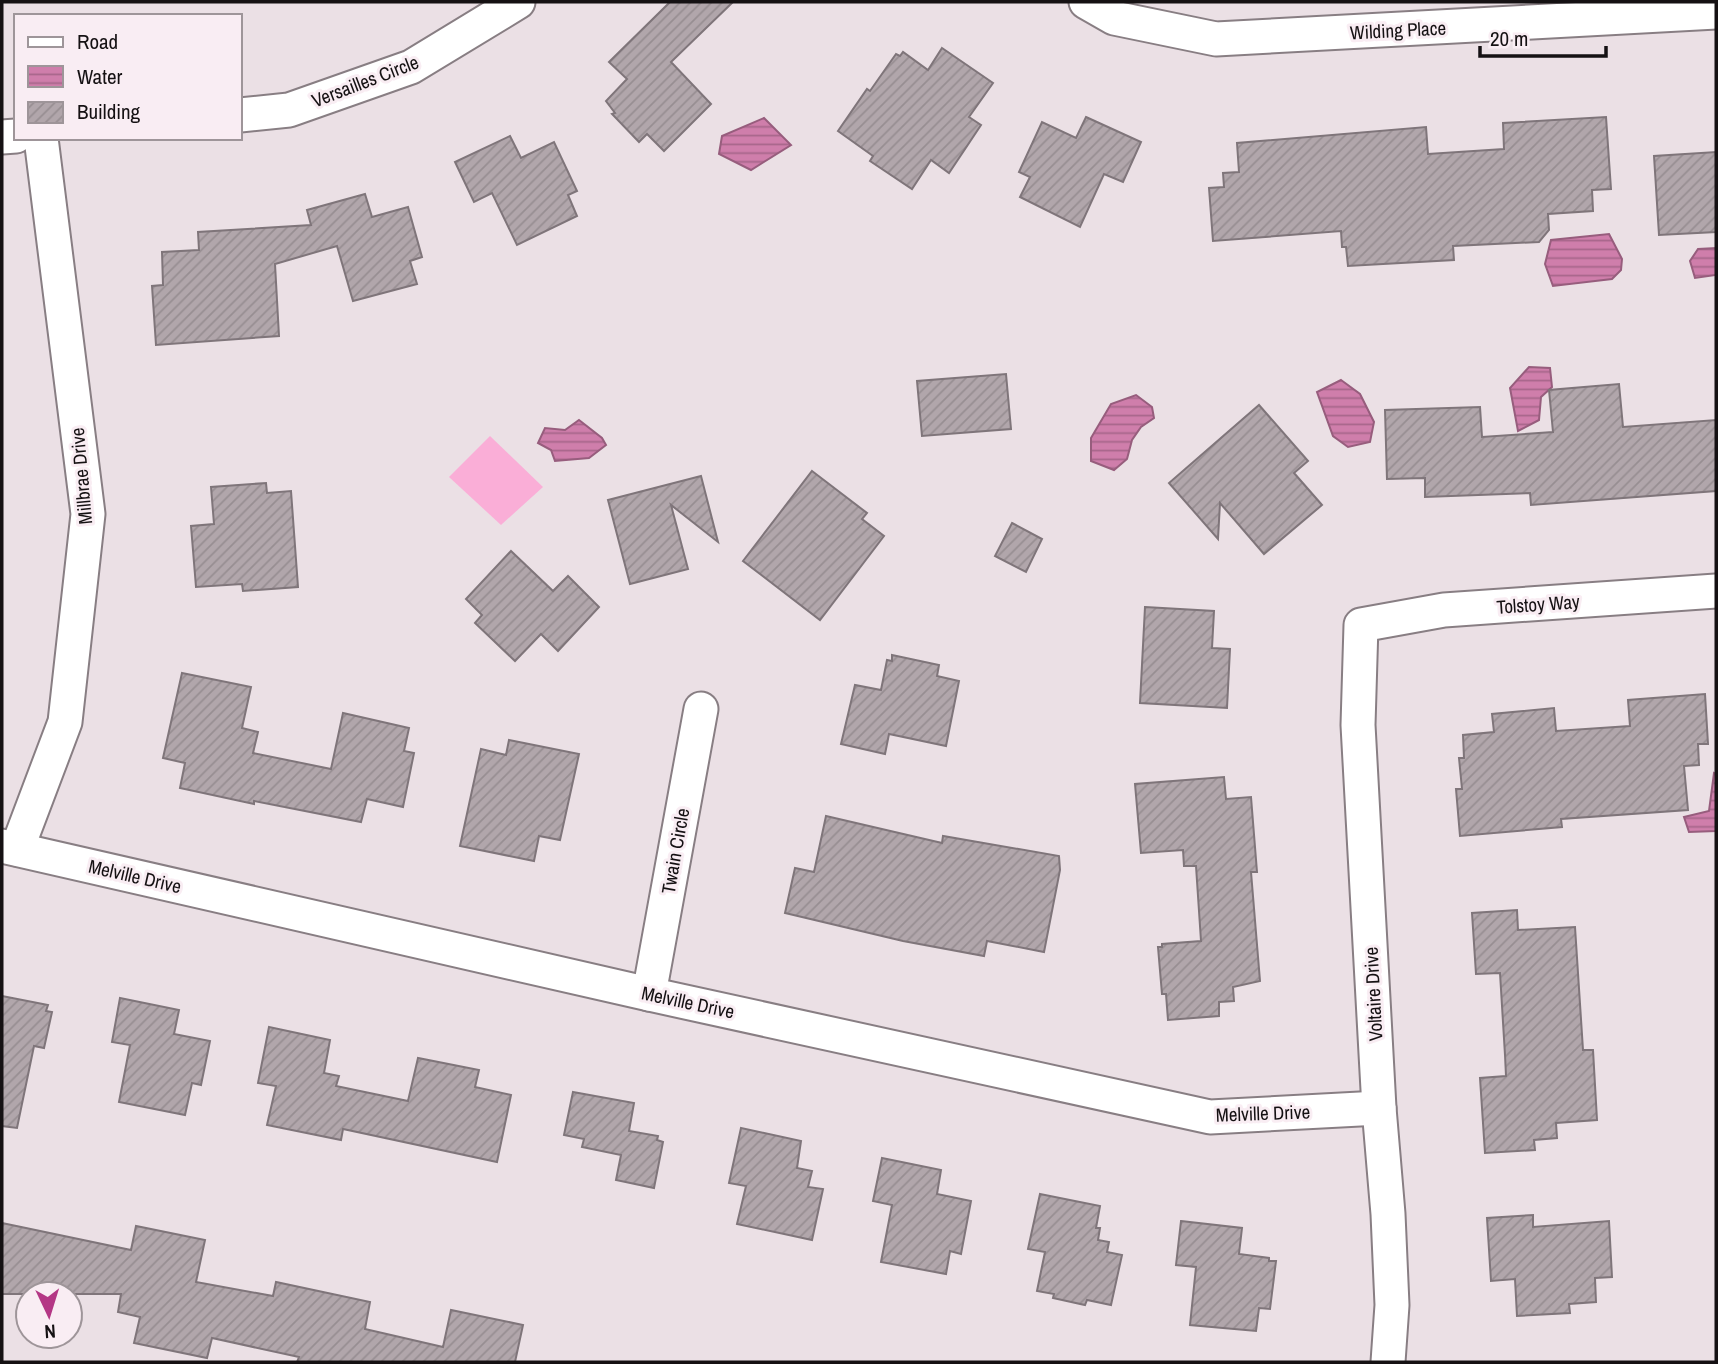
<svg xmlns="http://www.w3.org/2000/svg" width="1718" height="1364" viewBox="0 0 1718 1364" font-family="'Archivo Narrow',sans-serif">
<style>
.pitch{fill:#faaed7}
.water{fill:url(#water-rules);stroke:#975d7d;stroke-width:2}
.building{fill:url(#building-hatch);stroke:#7f757a;stroke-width:2}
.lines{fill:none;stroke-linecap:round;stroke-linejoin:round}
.minor-casing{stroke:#887e83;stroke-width:37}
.minor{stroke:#fff;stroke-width:33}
.labels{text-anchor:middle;stroke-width:6;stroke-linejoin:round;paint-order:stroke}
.street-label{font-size:19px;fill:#151113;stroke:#f9edf3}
</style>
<defs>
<pattern id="water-rules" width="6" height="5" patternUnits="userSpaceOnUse" patternTransform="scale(1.75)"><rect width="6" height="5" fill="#cf7eab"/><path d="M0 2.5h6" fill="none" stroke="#a7668a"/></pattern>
<pattern id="building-hatch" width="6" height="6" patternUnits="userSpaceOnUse" patternTransform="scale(1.75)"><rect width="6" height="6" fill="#b1a6ab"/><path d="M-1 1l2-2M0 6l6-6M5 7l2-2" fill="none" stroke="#978e92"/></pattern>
</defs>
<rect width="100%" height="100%" fill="#ebe0e5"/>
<path class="pitch" d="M490 436 543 487 501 525 449 477Z"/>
<g class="water">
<path d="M764 118 791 145 751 170 719 154 722 136Z"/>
<path d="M1609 234 1622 259 1621 270 1612 279 1553 286 1545 264 1551 240Z"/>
<path d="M1716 248V275L1695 278 1690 261 1698 249Z"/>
<path d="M1529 367 1550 368 1552 387 1541 397 1539 420 1518 431 1510 388Z"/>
<path d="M1341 380 1360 394 1374 422 1370 442 1348 447 1333 436 1317 392Z"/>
<path d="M1136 395 1152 407 1154 418 1141 427 1132 440 1127 459 1114 470 1091 461V438L1111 404Z"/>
<path d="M579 420 602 438 606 445 589 458 555 461 551 450 538 443 545 428 565 430Z"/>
<path d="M1714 773 1716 774V831L1689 832 1684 817 1709 811Z"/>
</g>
<g class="building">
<path d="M670 2H733L671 62 711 104 664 151 647 134 639 142 612 114 615 113 606 101 627 79 609 62Z"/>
<path d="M942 48 993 83 969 117 981 125 949 173 931 160 912 189 870 161 873 156 838 131 867 89 870 91 896 54 900 56 903 52 928 70Z"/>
<path d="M1086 117 1141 142 1123 182 1104 174 1080 227 1020 197 1030 177 1019 172 1042 122 1076 138Z"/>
<path d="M1606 117 1611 189 1592 190 1593 211 1548 214 1549 230 1539 242 1453 246 1454 260 1348 266 1346 247H1342L1341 231 1213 241 1209 188 1224 187 1223 173 1239 172 1237 143 1426 127 1428 154 1504 149 1503 123Z"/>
<path d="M510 136 521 158 554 142 577 191 568 195 577 216 517 245 492 193 474 202 455 162Z"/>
<path d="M1716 152V232L1659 235 1654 156Z"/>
<path d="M365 194 372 217 408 207 422 257 410 261 417 284 353 301 337 246 275 264 279 336 156 345 152 286 163 285 162 252 199 250 198 232 311 225 307 210Z"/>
<path d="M1006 374 1011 429 922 436 917 381Z"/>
<path d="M1619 384 1623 427 1716 420V491L1531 505 1530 493 1425 497V478L1387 479 1385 410 1480 407 1482 437 1553 432 1549 390Z"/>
<path d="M1259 405 1308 461 1294 473 1322 505 1264 554 1220 503 1218 539 1169 483Z"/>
<path d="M812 471 867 513 862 519 884 536 820 620 743 561Z"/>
<path d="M701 476 718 542 671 505 688 569 630 584 608 500Z"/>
<path d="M266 483 267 493 291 491 298 587 243 591 242 584 196 587 191 526 214 524 211 487Z"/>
<path d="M1012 523 1042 539 1026 572 995 556Z"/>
<path d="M511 551 553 591 568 576 599 607 558 651 541 634 515 661 475 623 482 615 466 599Z"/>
<path d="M1145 607 1214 611 1212 648 1230 649 1227 708 1140 703Z"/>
<path d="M892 655 939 665 937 676 959 681 946 746 889 734 885 754 841 744 855 685 881 690 887 660 892 661Z"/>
<path d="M182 673 251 687 242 728 258 732 253 753 331 769 343 713 409 728 404 751 414 753 403 807 367 799 361 822 254 801V804L180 788 185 763 163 758Z"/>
<path d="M1705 694 1708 744H1698L1699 765 1684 766 1688 810 1561 819 1562 827 1460 836 1456 789H1462L1459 758H1464L1463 735 1494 732 1492 714 1554 708 1556 731 1630 726 1628 700Z"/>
<path d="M509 740 579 754 560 840 539 836 534 861 460 846 481 749 506 755Z"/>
<path d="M1224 777 1226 799 1251 797 1257 872H1251L1260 981 1233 987 1234 1001 1219 1002V1016L1168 1020 1166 994H1162L1158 947H1162V944L1201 941 1196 866H1184L1183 850 1141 853 1135 784Z"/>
<path d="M826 816 942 843 943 836 1059 856 1060 870 1044 952 987 941 984 956 903 941 785 913 795 868 814 872Z"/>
<path d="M1517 910 1518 930 1575 927 1583 1050H1593L1597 1120 1556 1123 1557 1138 1534 1140 1535 1150 1485 1153 1480 1078 1506 1076 1505 1055 1500 973 1476 974 1472 913Z"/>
<path d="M2 996 48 1005 46 1011 52 1012 44 1048 34 1046 17 1128 2 1126Z"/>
<path d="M120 998 179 1010 174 1034 210 1041 201 1085 192 1083 185 1115 119 1102 130 1045 112 1042Z"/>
<path d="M269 1027 330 1040 324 1073 339 1076 336 1086 408 1101 418 1058 479 1070 475 1087 511 1095 497 1162 343 1129 341 1140 267 1125 276 1086 258 1083Z"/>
<path d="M573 1092 634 1103 629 1131 658 1136 657 1140 663 1142 654 1188 616 1180 621 1155 582 1147 584 1139 564 1135Z"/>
<path d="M741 1128 801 1141 797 1168 812 1171 808 1187 823 1189 812 1240 737 1224 746 1186 729 1183Z"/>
<path d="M882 1158 941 1170 937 1194 971 1201 961 1254 950 1251 946 1274 881 1262 892 1205 873 1201Z"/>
<path d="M1040 1194 1100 1206 1096 1228H1100L1098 1240 1109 1242 1107 1252 1122 1255 1111 1305 1087 1300 1085 1305 1053 1298 1054 1294 1037 1291 1045 1252 1028 1249Z"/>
<path d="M1533 1215V1227L1609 1221 1612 1277 1595 1278 1596 1302 1569 1304 1570 1313 1517 1316 1515 1279 1491 1281 1487 1218Z"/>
<path d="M1181 1221 1242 1228 1239 1254 1269 1258V1261H1276L1270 1309 1259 1308 1256 1331 1190 1325 1196 1267 1176 1265Z"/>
<path d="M2 1223 131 1250 136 1226 205 1240 196 1282 273 1296 276 1282 370 1302 365 1329 443 1347 451 1310 523 1325 515 1362H297L299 1357 212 1338 207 1358 134 1343 140 1317 118 1312 121 1294H2Z"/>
</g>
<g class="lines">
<g class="minor-casing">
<g id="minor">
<path d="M1086 2 1114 18 1216 39 1716 12"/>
<path d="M240 115 289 110 411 67 518 2"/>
<path d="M2 137 16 136"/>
<path d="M2 846 649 994 1210 1117 1379 1108"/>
<path d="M17 849 65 722 88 514 41 138"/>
<path d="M649 994 701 709"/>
<path d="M1388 1362 1392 1305 1388 1214 1379 1108 1358 725 1361 625 1444 610 1716 591"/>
</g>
</g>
<use href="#minor" class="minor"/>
</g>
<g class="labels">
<g class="street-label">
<text transform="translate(1398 30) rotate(-3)" y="7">Wilding Place</text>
<text transform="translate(365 81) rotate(-21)" y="7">Versailles Circle</text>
<text transform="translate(81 476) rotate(-95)" y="7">Millbrae Drive</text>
<text transform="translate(1538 604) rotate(-4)" y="7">Tolstoy Way</text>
<text transform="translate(675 851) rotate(-80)" y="7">Twain Circle</text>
<text transform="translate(135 876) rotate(13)" y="7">Melville Drive</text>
<text transform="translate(1373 994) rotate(-93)" y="7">Voltaire Drive</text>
<text transform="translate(688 1002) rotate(12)" y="7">Melville Drive</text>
<text transform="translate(1263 1113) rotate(-2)" y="7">Melville Drive</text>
</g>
</g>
<rect width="1718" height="1364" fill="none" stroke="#151113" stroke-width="7"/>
<rect x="14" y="14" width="228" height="126" fill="#f9edf3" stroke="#9e9599" stroke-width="2"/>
<rect x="28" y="37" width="35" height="10" fill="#ffffff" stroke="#9e9599" stroke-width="2"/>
<text x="77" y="49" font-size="21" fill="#151113">Road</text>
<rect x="28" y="66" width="35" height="21" fill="url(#water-rules)" stroke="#9e9599" stroke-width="2"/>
<text x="77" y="84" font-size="21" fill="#151113">Water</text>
<rect x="28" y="102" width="35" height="21" fill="url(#building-hatch)" stroke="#9e9599" stroke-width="2"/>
<text x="77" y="119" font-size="21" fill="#151113">Building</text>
<g transform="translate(49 1315) rotate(176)"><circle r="33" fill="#f9edf3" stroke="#9e9599" stroke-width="2"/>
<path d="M0-5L12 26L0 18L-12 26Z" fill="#b43785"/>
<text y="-10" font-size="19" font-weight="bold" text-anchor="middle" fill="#151113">N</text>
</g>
<path d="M1480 46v10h126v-10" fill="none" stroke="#151113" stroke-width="3.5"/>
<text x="1490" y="46" font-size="21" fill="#151113" stroke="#f9edf3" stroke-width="5" paint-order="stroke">20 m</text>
</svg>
